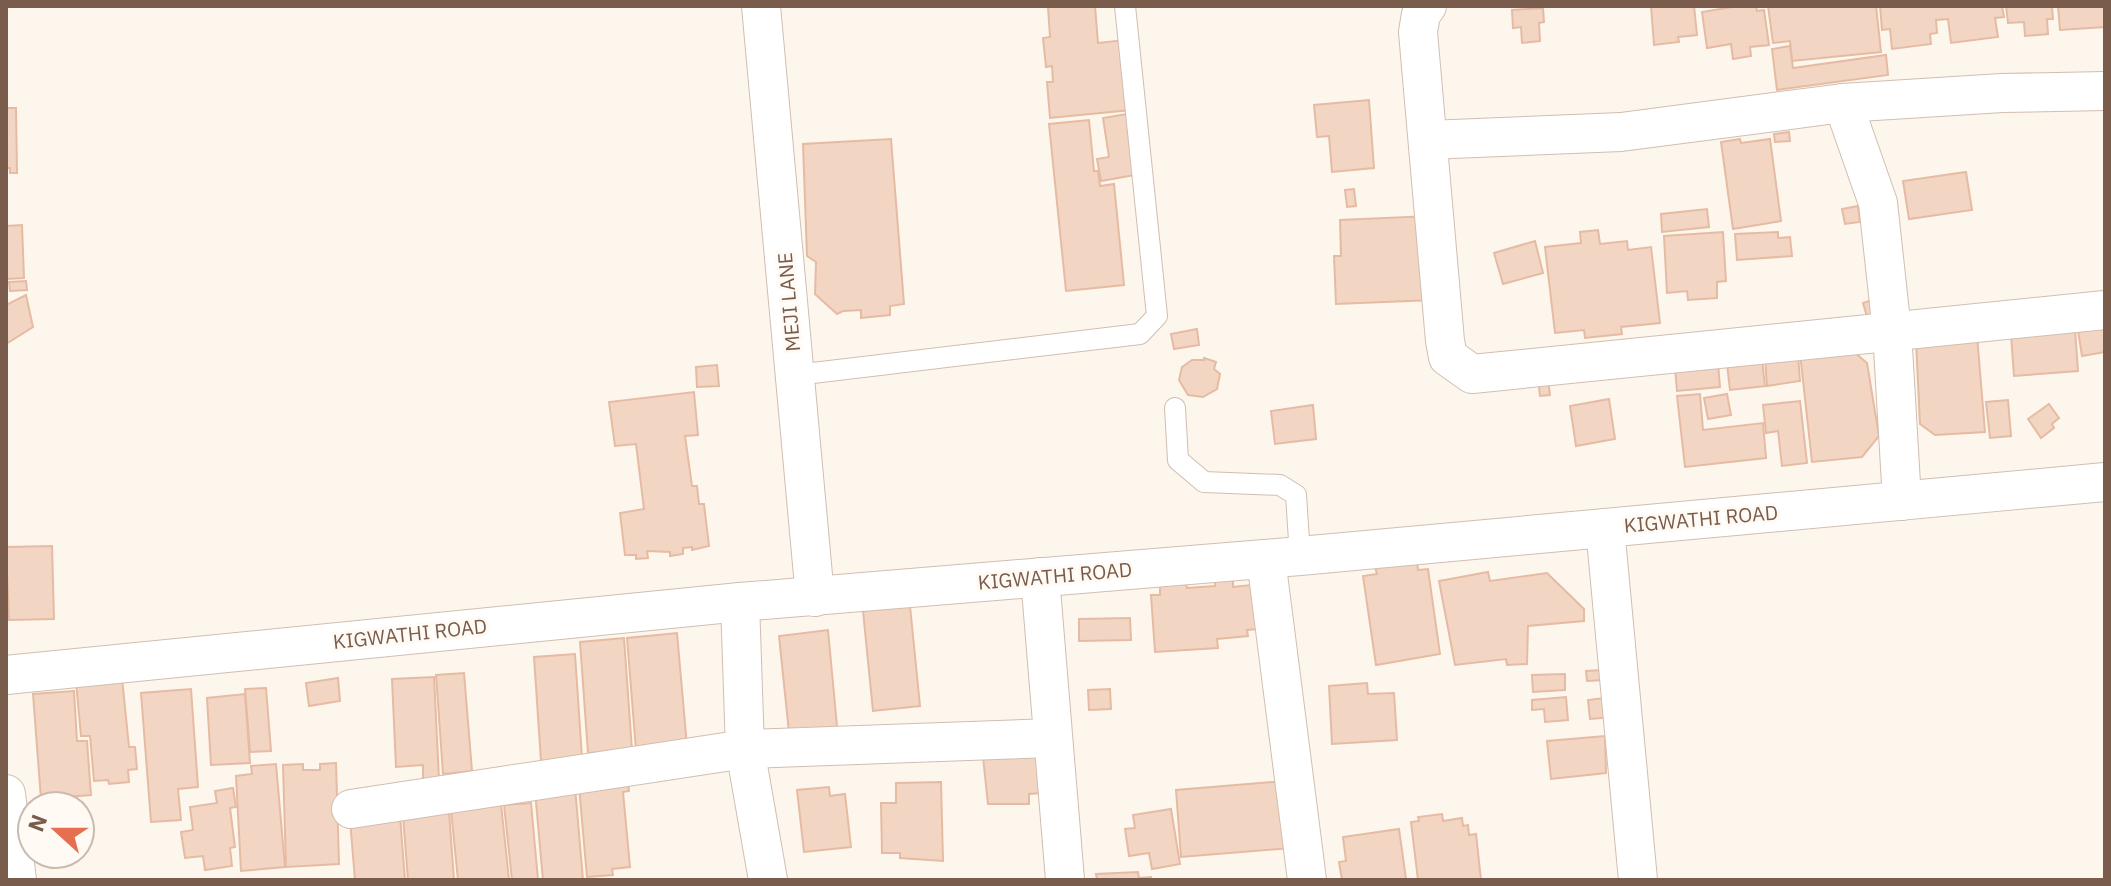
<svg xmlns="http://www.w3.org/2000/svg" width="2111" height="886" viewBox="0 0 2111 886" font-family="'IBM Plex Sans',sans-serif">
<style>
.building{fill:#f3d5c3;stroke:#e6bba3;stroke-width:2}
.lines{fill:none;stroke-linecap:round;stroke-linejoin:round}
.lane-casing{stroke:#d1beb0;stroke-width:22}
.street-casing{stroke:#d1beb0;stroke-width:40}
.lane{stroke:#fff;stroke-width:20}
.street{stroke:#fff;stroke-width:38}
.labels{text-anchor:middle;stroke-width:6;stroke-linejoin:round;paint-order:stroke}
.street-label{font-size:20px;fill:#7a5c4d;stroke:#fffaf3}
</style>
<rect width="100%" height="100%" fill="#fdf6ec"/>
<g class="building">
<path d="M1040 6H1095L1098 43 1125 40 1131 110 1050 118 1047 82H1053L1052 66 1046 67 1043 38 1050 37 1048 7Z"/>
<path d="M1651 6H1694L1697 35 1678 37 1679 42 1654 45Z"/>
<path d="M1738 6H1756L1757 11 1764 10 1769 45 1750 47 1751 56 1733 59 1731 44 1707 48 1702 12Z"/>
<path d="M1768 6H1876L1881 52 1792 61 1790 41 1773 43Z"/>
<path d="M1880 6H2002L2004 17 1995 18 1998 37 1951 43 1948 19 1936 20 1937 33 1930 34 1931 44 1892 49 1890 29 1882 30Z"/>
<path d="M2006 6H2052L2053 19H2047L2048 34 2025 36 2024 22 2008 23Z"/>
<path d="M2058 6H2105V27L2060 30Z"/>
<path d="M1543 8 1544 22 1539 23 1540 41 1522 43 1521 27 1513 28 1512 10Z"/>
<path d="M1790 46 1793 68 1886 55 1888 75 1777 90 1772 49Z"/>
<path d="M1369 100 1374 168 1332 172 1329 136 1317 137 1314 105Z"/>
<path d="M6 108H16L17 173H10V168H6Z"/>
<path d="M1127 114 1135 175 1101 181 1097 159 1109 157 1103 118Z"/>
<path d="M1089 120 1094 171H1098L1100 186 1114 184 1124 285 1066 291 1049 124Z"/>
<path d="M1789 132 1790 141 1775 142 1774 134Z"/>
<path d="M891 139 904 304 890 306V315L861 318V310L843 311 837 314 815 294 816 262 807 256 803 144Z"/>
<path d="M1740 139 1741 143 1770 139 1781 221 1733 229 1721 142Z"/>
<path d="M1966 172 1972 210 1909 219 1903 181Z"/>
<path d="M1354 189 1356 206 1347 207 1345 190Z"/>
<path d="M1858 206 1860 222 1845 224 1842 209Z"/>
<path d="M1707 209 1709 227 1662 232 1661 214Z"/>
<path d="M1430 216 1433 300 1336 304 1334 256H1341L1340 220Z"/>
<path d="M22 225 24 278 7 279 6 226Z"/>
<path d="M1598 230 1600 244 1627 241 1628 250 1651 247 1660 323 1621 327 1622 334 1585 338 1584 330 1555 333 1545 247 1581 243 1580 232Z"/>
<path d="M1723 232 1726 281 1717 282V298L1688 300 1687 291 1667 293 1664 236Z"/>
<path d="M1778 232V238L1790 237 1792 256 1737 260 1735 234Z"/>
<path d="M1535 241 1543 273 1503 284 1494 253Z"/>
<path d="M26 281 27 290 10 291 9 282Z"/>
<path d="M26 295 33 327 6 344V305Z"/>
<path d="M1877 298 1869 323 1863 303Z"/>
<path d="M2105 327V352L2082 356 2078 331Z"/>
<path d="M1197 329 1199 345 1174 349 1171 334Z"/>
<path d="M2075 329 2078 371 2014 376 2011 335Z"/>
<path d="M1977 335 1985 432 1935 435 1920 424 1916 341Z"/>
<path d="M1847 346 1867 363 1879 436 1862 457 1812 462 1800 353Z"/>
<path d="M1798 355 1800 381 1767 386 1765 358Z"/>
<path d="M1204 358 1216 362 1214 369 1220 374 1217 389 1203 397 1188 395 1179 380 1182 367 1192 360H1204Z"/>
<path d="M1762 359 1765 386 1730 390 1727 364Z"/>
<path d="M1718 363 1720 387 1677 391 1675 367Z"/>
<path d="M717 365 719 386 697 387 696 367Z"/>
<path d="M1538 378H1548L1550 395 1540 396Z"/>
<path d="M694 392 698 435 685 436 692 486H697L699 504H704L709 546 692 550V547L683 548V554L670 556V552L647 551 648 558 636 559V555H625L620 513 644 509 636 444 615 446 609 402Z"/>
<path d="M1700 394 1703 430 1763 423 1766 458 1685 467 1677 396Z"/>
<path d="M1727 394 1731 415 1708 419 1704 398Z"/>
<path d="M1609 399 1615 439 1576 446 1570 406Z"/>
<path d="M2008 400 2011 436 1990 438 1986 402Z"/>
<path d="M1800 401 1807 463 1782 466 1778 431 1766 433 1763 405Z"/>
<path d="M2049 404 2059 418 2052 424 2054 428 2041 438 2028 419Z"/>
<path d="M1313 405 1316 439 1275 444 1271 411Z"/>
<path d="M52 546 54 619 9 620 6 547Z"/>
<path d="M1417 560 1418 570 1428 569 1440 654 1376 665 1363 576 1377 574 1375 567Z"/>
<path d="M1488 572 1490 581 1547 573 1584 609V621L1528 626 1527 664 1507 665 1506 659 1455 665 1439 581Z"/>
<path d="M1233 579V587L1251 585 1252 597 1262 596 1258 629 1247 630 1248 636 1217 639 1218 648 1155 652 1151 595H1160V585L1186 583 1187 588 1215 586V581Z"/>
<path d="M910 606 920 706 873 711 863 611Z"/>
<path d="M1130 618 1131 640 1079 641V619Z"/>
<path d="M828 630 838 737 790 742 779 636Z"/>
<path d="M677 633 687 746 636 750 627 638Z"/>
<path d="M624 638 632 750 588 753 580 642Z"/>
<path d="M575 654 582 758 541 761 534 657Z"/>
<path d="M1603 670 1604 680 1587 681 1586 671Z"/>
<path d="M464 673 472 771 443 774 436 675Z"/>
<path d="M1565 674V690L1533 692 1532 675Z"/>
<path d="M434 677 439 779 423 780V765L396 767 392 679Z"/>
<path d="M122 678 129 747H135L137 769 128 770 129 782 109 784 108 780 94 781 90 736H81L76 682Z"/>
<path d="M338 678 340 701 309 706 306 683Z"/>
<path d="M1367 683 1368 694 1394 693 1397 740 1332 744 1329 686Z"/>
<path d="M266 688 271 751 250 752 245 689Z"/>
<path d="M191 689 198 787 178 789 181 820 151 822 141 693Z"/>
<path d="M1110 689 1111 709 1089 710 1088 690Z"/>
<path d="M74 691 77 741H87L91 795 41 799 33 694Z"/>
<path d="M245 694 250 763 211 765 207 698Z"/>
<path d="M1566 697 1568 720 1545 722 1544 709 1532 710V700Z"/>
<path d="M1611 697 1613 717 1590 719 1588 700Z"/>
<path d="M1605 736 1606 773 1551 779 1547 741Z"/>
<path d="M1036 751 1041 793 1029 794V804H988L983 757Z"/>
<path d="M336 763 339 864 286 867 283 765 303 764V770H320V764Z"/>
<path d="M276 764 285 867 241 871 236 776 252 774 251 766Z"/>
<path d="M627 770 629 791 623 792 630 867 612 869 613 875 587 877 578 775Z"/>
<path d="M1284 781 1290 848 1181 857 1176 790Z"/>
<path d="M941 782 943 861 900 858V853H882L881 803H896V783Z"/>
<path d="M575 787 583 880H543L535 791Z"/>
<path d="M829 787 830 796 845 794 851 847 804 852 797 790Z"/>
<path d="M233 788 236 807 230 808 235 847 230 848 232 866 205 870 203 856 185 858 181 832 193 830 190 807 217 803 215 791Z"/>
<path d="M531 803 538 880H512L504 805Z"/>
<path d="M501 804 509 880H458L451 810Z"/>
<path d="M1171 809 1180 864 1152 869 1149 853 1129 856 1125 829 1135 828 1133 815Z"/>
<path d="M449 812 454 880H408L403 816Z"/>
<path d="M1442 814 1443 821 1462 818 1463 826 1468 825 1469 835 1476 834 1481 880H1418L1411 822 1419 821 1418 817Z"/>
<path d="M400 816 405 880H355L350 820Z"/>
<path d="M1399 829 1406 879 1342 880 1339 862 1346 861 1343 837Z"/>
<path d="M1138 872 1139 878 1151 877V880H1097L1096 874Z"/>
</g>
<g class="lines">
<g class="lane-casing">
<g id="lane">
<path d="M796 375 1140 334 1157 316 1125 6"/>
<path d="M1175 408 1178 460 1204 482 1280 485 1296 495 1300 556"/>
</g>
</g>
<g class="street-casing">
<g id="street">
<path d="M761 6 815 597"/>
<path d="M1427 6 1421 14 1418 32 1445 341 1448 357 1472 374 2105 310"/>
<path d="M1843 103 2002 93 2105 91"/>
<path d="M1428 140 1621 132 1843 103 1878 203 1892 331 1902 501"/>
<path d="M1605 528 1638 880"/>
<path d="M1266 559 1307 880"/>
<path d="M1040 577 1065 880"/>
<path d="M740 602 745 749 768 880"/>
<path d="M6 675 740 602 1300 556 2105 482"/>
<path d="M6 794 17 880"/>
<path d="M351 809 745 749 1052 738"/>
</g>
</g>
<use href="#lane" class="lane"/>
<use href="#street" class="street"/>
</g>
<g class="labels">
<g class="street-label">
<text transform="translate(789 302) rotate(-95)" y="7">MEJI LANE</text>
<text transform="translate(1701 519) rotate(-5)" y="7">KIGWATHI ROAD</text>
<text transform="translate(1055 576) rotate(-5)" y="7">KIGWATHI ROAD</text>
<text transform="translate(410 634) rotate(-6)" y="7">KIGWATHI ROAD</text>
</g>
</g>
<rect width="2111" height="886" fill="none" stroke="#7a5c4d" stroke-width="16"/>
<g transform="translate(56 830) rotate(291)"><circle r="38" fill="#fffaf3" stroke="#cabbb1" stroke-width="2"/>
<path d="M0-6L14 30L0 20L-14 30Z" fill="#e76f51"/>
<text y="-12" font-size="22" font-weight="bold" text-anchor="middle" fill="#7a5c4d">N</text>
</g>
</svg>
